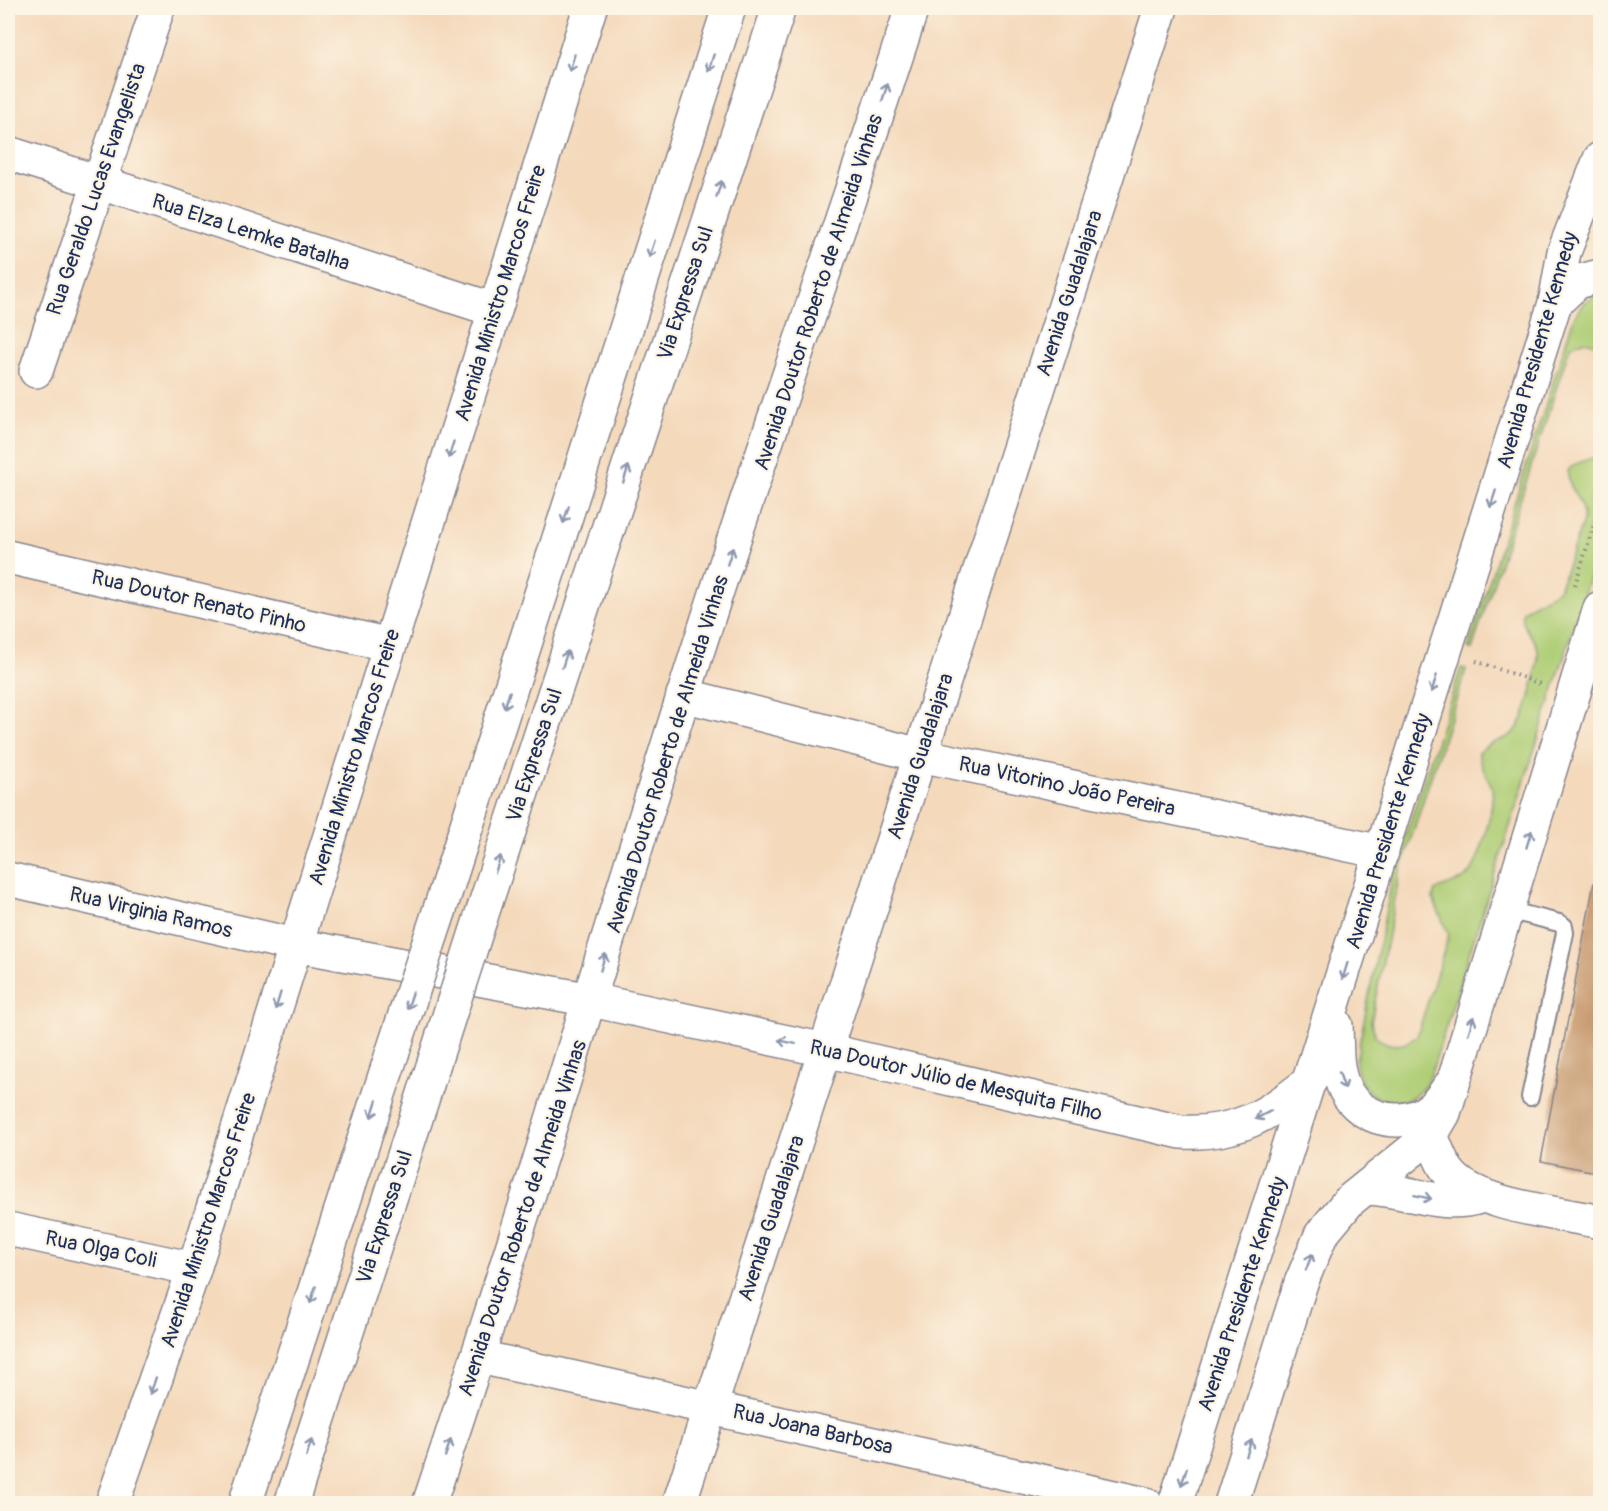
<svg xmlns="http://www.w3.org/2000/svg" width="1608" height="1511" viewBox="0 0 1608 1511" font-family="Pangolin,sans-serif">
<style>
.green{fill:#aecd74;stroke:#647e69;stroke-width:1.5}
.building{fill:#c89b72}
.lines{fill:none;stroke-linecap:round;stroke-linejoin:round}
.lane-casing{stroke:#88848c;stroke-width:20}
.street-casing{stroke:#88848c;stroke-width:36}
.secondary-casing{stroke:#88848c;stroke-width:36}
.highway-casing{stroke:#88848c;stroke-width:36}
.path{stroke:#88848c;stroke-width:4;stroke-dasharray:1.5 4.5;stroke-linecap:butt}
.lane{stroke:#fff;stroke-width:16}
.street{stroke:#fff;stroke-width:33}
.secondary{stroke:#fff;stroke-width:33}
.highway{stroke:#fff;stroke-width:33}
.highway-bridge-casing{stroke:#88848c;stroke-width:36;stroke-linecap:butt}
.highway-bridge{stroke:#fff;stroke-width:33}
.oneway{stroke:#8d97ae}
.labels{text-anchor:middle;stroke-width:4.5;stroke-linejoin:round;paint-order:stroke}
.street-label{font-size:21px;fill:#1b2f5e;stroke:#fcf5e5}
</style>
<rect width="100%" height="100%" fill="#fcf5e5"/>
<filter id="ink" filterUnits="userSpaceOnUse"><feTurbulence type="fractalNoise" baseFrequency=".0167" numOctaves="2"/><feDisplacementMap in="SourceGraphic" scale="12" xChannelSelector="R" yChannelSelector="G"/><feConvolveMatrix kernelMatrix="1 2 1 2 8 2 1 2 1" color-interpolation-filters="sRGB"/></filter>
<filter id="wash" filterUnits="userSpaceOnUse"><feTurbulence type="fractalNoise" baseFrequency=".008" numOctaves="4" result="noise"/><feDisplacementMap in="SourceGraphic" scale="24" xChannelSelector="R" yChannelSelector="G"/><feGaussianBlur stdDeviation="1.35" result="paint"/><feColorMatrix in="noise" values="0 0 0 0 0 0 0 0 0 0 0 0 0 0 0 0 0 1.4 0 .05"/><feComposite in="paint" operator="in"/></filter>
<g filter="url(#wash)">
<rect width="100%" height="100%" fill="#f4d9bb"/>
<g class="green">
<path d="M1600 294V349C1590 339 1579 339 1569 349L1472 649 1468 648 1574 317 1585 302Z"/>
<path d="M1600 453V544L1429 1080C1407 1118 1356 1103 1356 1061L1394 870 1461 668 1466 669 1400 872 1371 1022 1376 1037C1390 1048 1404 1047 1417 1036L1449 935 1433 899 1435 891C1445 884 1460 884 1469 874 1480 862 1495 804 1492 788 1489 776 1478 766 1479 753 1488 739 1509 743 1519 726 1527 712 1542 661 1537 646 1533 637 1519 624 1522 614 1524 606 1550 597 1559 589L1583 521C1585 501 1567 490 1568 471 1575 460 1590 462 1600 453Z"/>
</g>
<g id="blocks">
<path class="building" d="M1594 883 1600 884V1173L1541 1161Z"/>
</g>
</g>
<g filter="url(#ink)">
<use href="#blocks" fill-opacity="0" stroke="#88848c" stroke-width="1.5"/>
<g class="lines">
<g class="lane-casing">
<path id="lane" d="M1507 910 1559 923 1564 926 1565 933 1530 1097"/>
</g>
<g class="street-casing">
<g id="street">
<path d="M8 153 495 310"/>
<path d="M36 371 158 8"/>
<path d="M8 557 390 645"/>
<path d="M683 695 920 755 1382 852"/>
<path d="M8 879 295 945"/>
<path d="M8 1229 194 1269"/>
<path d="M479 1357 1146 1504"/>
<path d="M679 1504 1161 8"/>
</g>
</g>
<g class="secondary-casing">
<g id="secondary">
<path d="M1555 303 1577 282 1600 276"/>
<path d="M295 945 591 1000 825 1050 1181 1132C1236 1135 1269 1115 1310 1081"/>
<path d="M1336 1025C1337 1044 1335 1066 1343 1085 1355 1116 1394 1129 1424 1113 1435 1107 1442 1097 1449 1087"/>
<path d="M1431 1135C1437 1149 1441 1165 1452 1176 1479 1206 1560 1213 1600 1222"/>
<path d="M1366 1188C1406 1189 1441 1209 1480 1197"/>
<path d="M112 1504 194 1269 590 8"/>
<path d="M429 1504C519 1236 598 966 683 697 755 466 838 238 912 8"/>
<path d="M1175 1504 1555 303 1564 252 1600 159"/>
<path d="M1231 1504 1301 1283 1321 1235 1349 1201 1431 1135 1444 1113 1600 608"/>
</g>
</g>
<g class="highway-casing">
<g id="highway">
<path d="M441 906 729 8"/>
<path d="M480 920 779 8"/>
<path d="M245 1504 392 1054"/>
<path d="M291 1504 433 1066"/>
</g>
</g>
<g class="path">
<path d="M1575 585 1600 505"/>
<path d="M1476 661 1543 685"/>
</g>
<use href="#lane" class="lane"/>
<use href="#street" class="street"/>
<use href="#secondary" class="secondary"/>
<use href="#highway" class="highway"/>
<g class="highway-bridge-casing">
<g id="highway-bridge">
<path d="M392 1054 441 906"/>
<path d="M433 1066 480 920"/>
</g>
</g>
<use href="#highway-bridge" class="highway-bridge"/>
</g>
<defs><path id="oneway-shaft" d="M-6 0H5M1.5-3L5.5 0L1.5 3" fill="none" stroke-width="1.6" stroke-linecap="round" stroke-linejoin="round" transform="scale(1.5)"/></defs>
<g class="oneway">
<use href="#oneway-shaft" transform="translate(572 63) rotate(107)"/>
<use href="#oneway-shaft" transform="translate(711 63) rotate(108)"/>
<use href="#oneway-shaft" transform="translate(885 92) rotate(-72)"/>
<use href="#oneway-shaft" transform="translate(719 189) rotate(-72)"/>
<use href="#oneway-shaft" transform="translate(652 249) rotate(108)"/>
<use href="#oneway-shaft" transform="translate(451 450) rotate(107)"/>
<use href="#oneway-shaft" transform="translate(626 474) rotate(-72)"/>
<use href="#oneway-shaft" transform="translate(1493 499) rotate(108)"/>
<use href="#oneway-shaft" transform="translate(566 515) rotate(108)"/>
<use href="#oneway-shaft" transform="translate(730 556) rotate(-72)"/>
<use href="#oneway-shaft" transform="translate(565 659) rotate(-72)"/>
<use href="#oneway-shaft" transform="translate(1434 684) rotate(107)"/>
<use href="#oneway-shaft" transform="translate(507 700) rotate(108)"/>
<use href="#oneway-shaft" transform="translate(1529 839) rotate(-73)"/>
<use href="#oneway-shaft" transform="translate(498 864) rotate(-72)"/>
<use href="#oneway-shaft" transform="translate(603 962) rotate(-73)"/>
<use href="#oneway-shaft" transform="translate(1345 971) rotate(107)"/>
<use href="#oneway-shaft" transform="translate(278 1001) rotate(107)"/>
<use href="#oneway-shaft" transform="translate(410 1001) rotate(108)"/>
<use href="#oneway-shaft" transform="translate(1471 1025) rotate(-73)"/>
<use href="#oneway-shaft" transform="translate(787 1042) rotate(-168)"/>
<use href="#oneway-shaft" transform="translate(1342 1081) rotate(71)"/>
<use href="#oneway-shaft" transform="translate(374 1109) rotate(108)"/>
<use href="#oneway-shaft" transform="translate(1263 1115) rotate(153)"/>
<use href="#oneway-shaft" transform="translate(1423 1197) rotate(12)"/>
<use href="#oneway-shaft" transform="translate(1309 1262) rotate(-69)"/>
<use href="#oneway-shaft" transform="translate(313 1295) rotate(108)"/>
<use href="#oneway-shaft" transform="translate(153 1386) rotate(109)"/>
<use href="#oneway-shaft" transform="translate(309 1448) rotate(-72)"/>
<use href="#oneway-shaft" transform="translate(448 1448) rotate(-71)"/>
<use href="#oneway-shaft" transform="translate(1249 1448) rotate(-72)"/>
<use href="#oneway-shaft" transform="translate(1184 1477) rotate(108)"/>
</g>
</g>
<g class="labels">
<g class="street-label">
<text transform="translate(96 189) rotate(-71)" y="7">Rua Geraldo Lucas Evangelista</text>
<text transform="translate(251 232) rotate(18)" y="7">Rua Elza Lemke Batalha</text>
<text transform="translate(818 292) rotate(-72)" y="7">Avenida Doutor Roberto de Almeida Vinhas</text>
<text transform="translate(500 293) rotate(-73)" y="7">Avenida Ministro Marcos Freire</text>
<text transform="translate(685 293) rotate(-72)" y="7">Via Expressa Sul</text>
<text transform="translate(1069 293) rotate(-72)" y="7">Avenida Guadalajara</text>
<text transform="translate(1537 350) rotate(-74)" y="7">Avenida Presidente Kennedy</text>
<text transform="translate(199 601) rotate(13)" y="7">Rua Doutor Renato Pinho</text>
<text transform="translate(667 754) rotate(-73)" y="7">Avenida Doutor Roberto de Almeida Vinhas</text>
<text transform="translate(534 755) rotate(-72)" y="7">Via Expressa Sul</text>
<text transform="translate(920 756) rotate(-72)" y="7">Avenida Guadalajara</text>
<text transform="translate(354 757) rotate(-73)" y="7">Avenida Ministro Marcos Freire</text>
<text transform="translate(1067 786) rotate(12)" y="7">Rua Vitorino João Pereira</text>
<text transform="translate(1388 831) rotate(-73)" y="7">Avenida Presidente Kennedy</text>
<text transform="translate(151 912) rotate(13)" y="7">Rua Virginia Ramos</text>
<text transform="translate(956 1080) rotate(13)" y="7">Rua Doutor Júlio de Mesquita Filho</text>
<text transform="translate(384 1217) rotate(-72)" y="7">Via Expressa Sul</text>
<text transform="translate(522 1218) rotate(-72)" y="7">Avenida Doutor Roberto de Almeida Vinhas</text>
<text transform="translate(771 1218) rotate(-72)" y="7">Avenida Guadalajara</text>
<text transform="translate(208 1220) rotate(-72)" y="7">Avenida Ministro Marcos Freire</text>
<text transform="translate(101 1249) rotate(12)" y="7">Rua Olga Coli</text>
<text transform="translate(1242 1294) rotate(-72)" y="7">Avenida Presidente Kennedy</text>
<text transform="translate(813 1429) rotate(13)" y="7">Rua Joana Barbosa</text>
</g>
</g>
<rect width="1608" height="1511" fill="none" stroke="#fcf5e5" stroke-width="30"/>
</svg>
